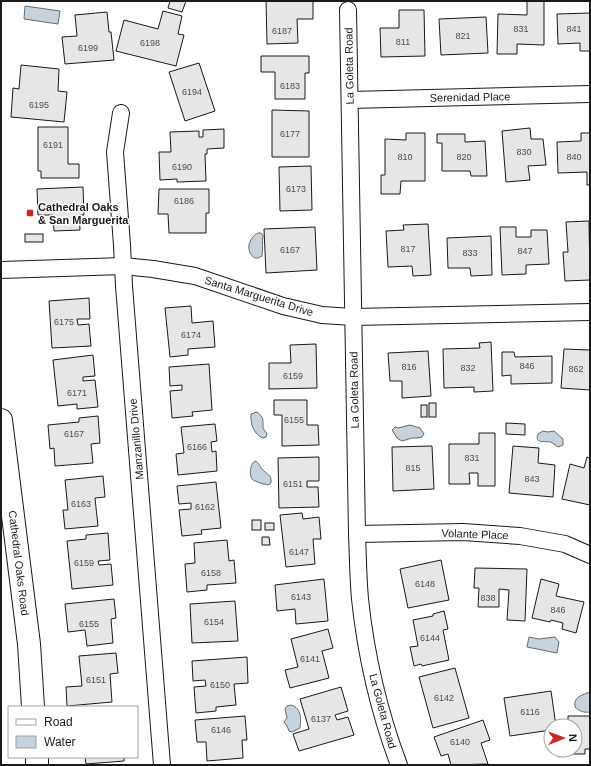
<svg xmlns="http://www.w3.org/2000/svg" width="591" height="766" viewBox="0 0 591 766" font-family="Arial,sans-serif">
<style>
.water{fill:#c6d2dc;stroke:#6a6a6a}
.building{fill:#e6e6e6;stroke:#1a1a1a}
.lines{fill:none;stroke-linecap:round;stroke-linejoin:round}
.street-casing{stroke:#1a1a1a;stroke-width:18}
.secondary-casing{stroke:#1a1a1a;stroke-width:24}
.street{stroke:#fff;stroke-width:16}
.secondary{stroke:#fff;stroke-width:22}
.poi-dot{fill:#c62828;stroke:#fff;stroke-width:1.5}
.labels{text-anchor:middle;stroke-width:3;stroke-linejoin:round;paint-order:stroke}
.number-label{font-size:9px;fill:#4d4d4d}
.street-label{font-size:11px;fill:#1a1a1a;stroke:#fff}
.poi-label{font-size:11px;font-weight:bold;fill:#1a1a1a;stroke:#fff;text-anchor:start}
</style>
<rect width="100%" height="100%" fill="#fff"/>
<g class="water">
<path d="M25 6 60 11 58 24 24 19Z"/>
<path d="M258 233H261L263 235C262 242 263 249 262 256L258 258H255C245 252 248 238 258 233Z"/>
<path d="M257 412C264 418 263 419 263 428L267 434 266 437 263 438C254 435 250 423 251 414Z"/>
<path d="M410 425 420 428 424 434 422 437 417 438H412L402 441 397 438 392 430 395 427 398 428Z"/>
<path d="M543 431 548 432 554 431 563 439V445L558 447 551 442C545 441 534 444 538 434Z"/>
<path d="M255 461C260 463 259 466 262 469 267 475 272 474 271 483L268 485C264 484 255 482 252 479 249 475 250 464 255 461Z"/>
<path d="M529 637 539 639 555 637 559 642 557 653 527 647Z"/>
<path d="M590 692V712C584 713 579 711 575 707 573 697 582 695 590 692Z"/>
<path d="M291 705C302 708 301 720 300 728L292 732 289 731 287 726 284 722 287 718 285 709 287 706Z"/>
</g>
<g class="building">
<path d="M170 1H186L182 12 168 8Z"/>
<path d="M266 1H313V19H297L298 43 267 44Z"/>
<path d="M527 1H544V45L517 44V54H497L498 14 527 15Z"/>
<path d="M399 10H424L425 56 381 57 380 28H399Z"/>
<path d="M163 11 182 16 178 34 184 35 176 66 116 51 124 20 158 29Z"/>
<path d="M107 12 109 32H111L114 60 65 64 62 37 77 36 75 15Z"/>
<path d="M590 13V51H580V43L558 44 557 14Z"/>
<path d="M486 17 488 53 441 55 439 19Z"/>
<path d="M261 56H309V73H305V99H275V72H261Z"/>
<path d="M199 63 215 111 185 121 169 72Z"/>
<path d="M21 65 59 69 58 91 67 92 64 122 11 117 13 88 19 89Z"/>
<path d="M272 110 309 111V157H272Z"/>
<path d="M38 127H68V164H79V178H41V171H38Z"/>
<path d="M530 128 531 139H543L546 165 528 166 530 180 506 182 502 131Z"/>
<path d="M224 129V148L207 149V154H205L206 181 177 182V179L160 180 159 152H171L170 132 199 131V137H203V130Z"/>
<path d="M406 133H425V181H401L400 194H381V175H385V139L406 140Z"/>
<path d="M581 133H590V185H587V172L558 173 557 142 581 141Z"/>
<path d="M437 134H465V142L485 141 487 176H471L470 171H442V143H437Z"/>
<path d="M311 166 312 210 280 211 279 167Z"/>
<path d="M83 187 84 215H79L80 230 54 231 53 215H38L37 189Z"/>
<path d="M159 189H209V213H206V233H169L168 214H158Z"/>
<path d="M589 221 590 280 565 281 563 252H568L566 222Z"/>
<path d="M428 224 431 275 413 276 412 266 388 267 386 231 404 230 403 225Z"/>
<path d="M315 227 317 270 266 273 264 229Z"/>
<path d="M500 227H516V237H531V230H547L549 264 526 265V274L502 275Z"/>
<rect x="25" y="234" width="18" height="8"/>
<path d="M491 236 492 275 471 276 470 268H448L447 238Z"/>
<path d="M89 298 90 319H77L78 325 89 324 91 346 52 348 49 301Z"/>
<path d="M191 306 192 323 213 321 215 347 188 349V355L170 357 165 308Z"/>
<path d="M491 342 493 391 474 392V387L444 388 443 349 480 348 479 343Z"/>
<path d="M316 344 317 388 269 389V363H291L290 345Z"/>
<path d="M564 349 590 350V390L561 388Z"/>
<path d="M428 351 431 396 402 398V381H390L388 353Z"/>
<path d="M502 352H514L515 357 552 356V383L511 384V375L502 376Z"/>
<path d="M93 355 95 376 83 377V381L95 380 98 407 77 409V404L58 406 53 360Z"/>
<path d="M209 364 212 410 192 412 193 416 172 418 170 391 182 390V385L170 386 169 367Z"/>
<path d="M274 400H307V425H318L319 445 282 446V415H274Z"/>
<rect x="429" y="403" width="7" height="14"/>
<rect x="421" y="405" width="6" height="12"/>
<path d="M98 416 100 443 91 444 93 463 55 466 54 448 50 449 48 425 79 422V418Z"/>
<path d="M506 423 525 424V435L506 434Z"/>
<path d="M215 424 217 441 211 442 212 452 216 451 217 471 178 475 176 454 184 453 181 427Z"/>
<path d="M479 433H495V486H478V473H469L470 484H449V444H479Z"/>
<path d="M432 446 434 489 393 491 392 447Z"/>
<path d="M513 446 539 448 538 463 555 465 553 497 509 493Z"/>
<path d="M319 457V481H307V487H318L319 507 279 508 278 458Z"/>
<path d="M587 457 590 458V505L562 499 570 464 584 468Z"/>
<path d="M103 476 105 497 95 498 98 526 65 529 63 510H68L65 480Z"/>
<path d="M216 482 221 528 201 530 202 534 182 536 179 510 191 509V503L179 504 177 486Z"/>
<path d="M302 513 303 519 319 517 321 539H313L315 564 286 567 280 515Z"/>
<rect x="252" y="520" width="9" height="10"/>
<rect x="265" y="523" width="9" height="7"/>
<path d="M108 533 110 560 98 561 99 565 111 564 113 585 72 589 67 541 86 539V535Z"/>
<path d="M262 537H269L270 545H262Z"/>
<path d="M227 540 229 561 234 560 236 583 207 585V590L187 592 185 564 195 563 194 543Z"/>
<path d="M441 560 449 600 408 608 400 569Z"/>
<path d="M475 568 527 569 525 621 507 620 509 590 499 589V607H478L479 588H474Z"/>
<path d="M324 579 328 621 296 624 295 609 277 611 275 585Z"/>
<path d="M541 579 559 584 556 596 584 602 576 633 562 629 563 623 551 620 550 622 532 618Z"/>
<path d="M114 599 116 618 111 619 113 643 87 646 85 630 68 632 65 604Z"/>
<path d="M235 601 238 641 192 643 190 604Z"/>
<path d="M444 611 448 629 443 630 449 660 422 666 421 664 414 666 410 647 418 646 413 620 433 616V614Z"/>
<path d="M328 629 333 648 322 651 329 678 290 688 285 670 298 667 291 639Z"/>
<path d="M116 653 118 673 110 674 112 702 67 706 66 687 82 686 79 656Z"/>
<path d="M247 657 248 683 234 684 236 705 216 707V711L196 713 194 687 206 686 205 680 193 681 192 661Z"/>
<path d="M455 668 469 718 433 728 419 677Z"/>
<path d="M341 687 348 711 335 715 337 720 348 717 354 735 299 751 293 734 309 729 300 699Z"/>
<path d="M551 691 556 726H551V730L510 736 504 698Z"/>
<path d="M245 716 247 740H242L243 758 207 761 206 742H197L195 720Z"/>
<path d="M568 716H590V749H585V754H567V750H575V726H568Z"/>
<path d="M483 720 490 740 481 743 488 764 451 765 448 754 441 756 434 737Z"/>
<path d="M85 757H124V761L86 764Z"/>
</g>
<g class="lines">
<g class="street-casing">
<g id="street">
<path d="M348 10 357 534C358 556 358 577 360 599 366 655 379 712 399 765"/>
<path d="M350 100 590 94"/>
<path d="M121 113 115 152 122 245 124 286 162 765"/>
<path d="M1 270 123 266 153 269 195 276 283 306 322 315 353 317 590 312"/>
<path d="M357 534 463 532 520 536 565 544 590 555"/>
</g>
</g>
<g class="secondary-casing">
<g id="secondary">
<path d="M1 420 29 644 33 707"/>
<path d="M37 757V765"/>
</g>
</g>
<use href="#street" class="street"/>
<use href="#secondary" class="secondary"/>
</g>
<rect class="poi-dot" x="26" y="209" width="8" height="8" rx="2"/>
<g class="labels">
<g class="number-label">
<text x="521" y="32">831</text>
<text x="574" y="32">841</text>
<text x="282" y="34">6187</text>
<text x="463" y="39">821</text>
<text x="403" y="45">811</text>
<text x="150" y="46">6198</text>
<text x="88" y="51">6199</text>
<text x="290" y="89">6183</text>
<text x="192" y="95">6194</text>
<text x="39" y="108">6195</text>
<text x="290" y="137">6177</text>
<text x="53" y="148">6191</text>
<text x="524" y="155">830</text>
<text x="405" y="160">810</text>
<text x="464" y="160">820</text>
<text x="574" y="160">840</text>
<text x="182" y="170">6190</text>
<text x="296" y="192">6173</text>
<text x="184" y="204">6186</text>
<text x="408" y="252">817</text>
<text x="290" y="253">6167</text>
<text x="525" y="254">847</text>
<text x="470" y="256">833</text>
<text x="64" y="325">6175</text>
<text x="191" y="338">6174</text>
<text x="527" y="369">846</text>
<text x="409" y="370">816</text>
<text x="468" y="371">832</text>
<text x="576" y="372">862</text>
<text x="293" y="379">6159</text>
<text x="77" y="396">6171</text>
<text x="294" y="423">6155</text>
<text x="74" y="437">6167</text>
<text x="197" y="450">6166</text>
<text x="472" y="461">831</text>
<text x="413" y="471">815</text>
<text x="532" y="482">843</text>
<text x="293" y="487">6151</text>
<text x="81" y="507">6163</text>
<text x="205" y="510">6162</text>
<text x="299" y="555">6147</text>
<text x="84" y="566">6159</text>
<text x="211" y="576">6158</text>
<text x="425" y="587">6148</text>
<text x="301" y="600">6143</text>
<text x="488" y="601">838</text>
<text x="558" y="613">846</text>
<text x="214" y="625">6154</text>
<text x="89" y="627">6155</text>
<text x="430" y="641">6144</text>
<text x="310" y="662">6141</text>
<text x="96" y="683">6151</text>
<text x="220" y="688">6150</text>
<text x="444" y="701">6142</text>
<text x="530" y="715">6116</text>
<text x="321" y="722">6137</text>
<text x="221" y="733">6146</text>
<text x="460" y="745">6140</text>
</g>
<g class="street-label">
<text transform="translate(349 66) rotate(-91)" y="4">La Goleta Road</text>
<text transform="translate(470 97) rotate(-1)" y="4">Serenidad Place</text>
<text transform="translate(259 296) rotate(17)" y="4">Santa Marguerita Drive</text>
<text transform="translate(354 390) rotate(-91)" y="4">La Goleta Road</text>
<text transform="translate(136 439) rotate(-95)" y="4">Manzanillo Drive</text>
<text transform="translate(475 534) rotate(2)" y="4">Volante Place</text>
<text transform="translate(19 563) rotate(83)" y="4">Cathedral Oaks Road</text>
<text transform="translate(383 711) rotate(75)" y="4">La Goleta Road</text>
</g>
<g class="poi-label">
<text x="38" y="211">Cathedral Oaks<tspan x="38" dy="13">&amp; San Marguerita</tspan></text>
</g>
</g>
<rect width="591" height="766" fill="none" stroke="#1a1a1a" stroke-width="4"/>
<rect x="8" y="706" width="130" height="52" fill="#ffffff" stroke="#a3a3a3"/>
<rect x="16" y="719" width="20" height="6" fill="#ffffff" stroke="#a3a3a3"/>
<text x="44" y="726" font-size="12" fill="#1a1a1a">Road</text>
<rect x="16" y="736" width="20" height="12" fill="#c6d2dc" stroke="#a3a3a3"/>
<text x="44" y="746" font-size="12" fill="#1a1a1a">Water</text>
<g transform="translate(563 738) rotate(89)"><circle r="19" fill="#ffffff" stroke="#a3a3a3"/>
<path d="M0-3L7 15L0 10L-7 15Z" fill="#c62828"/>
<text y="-6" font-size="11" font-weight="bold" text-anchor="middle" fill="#1a1a1a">N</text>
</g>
</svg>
